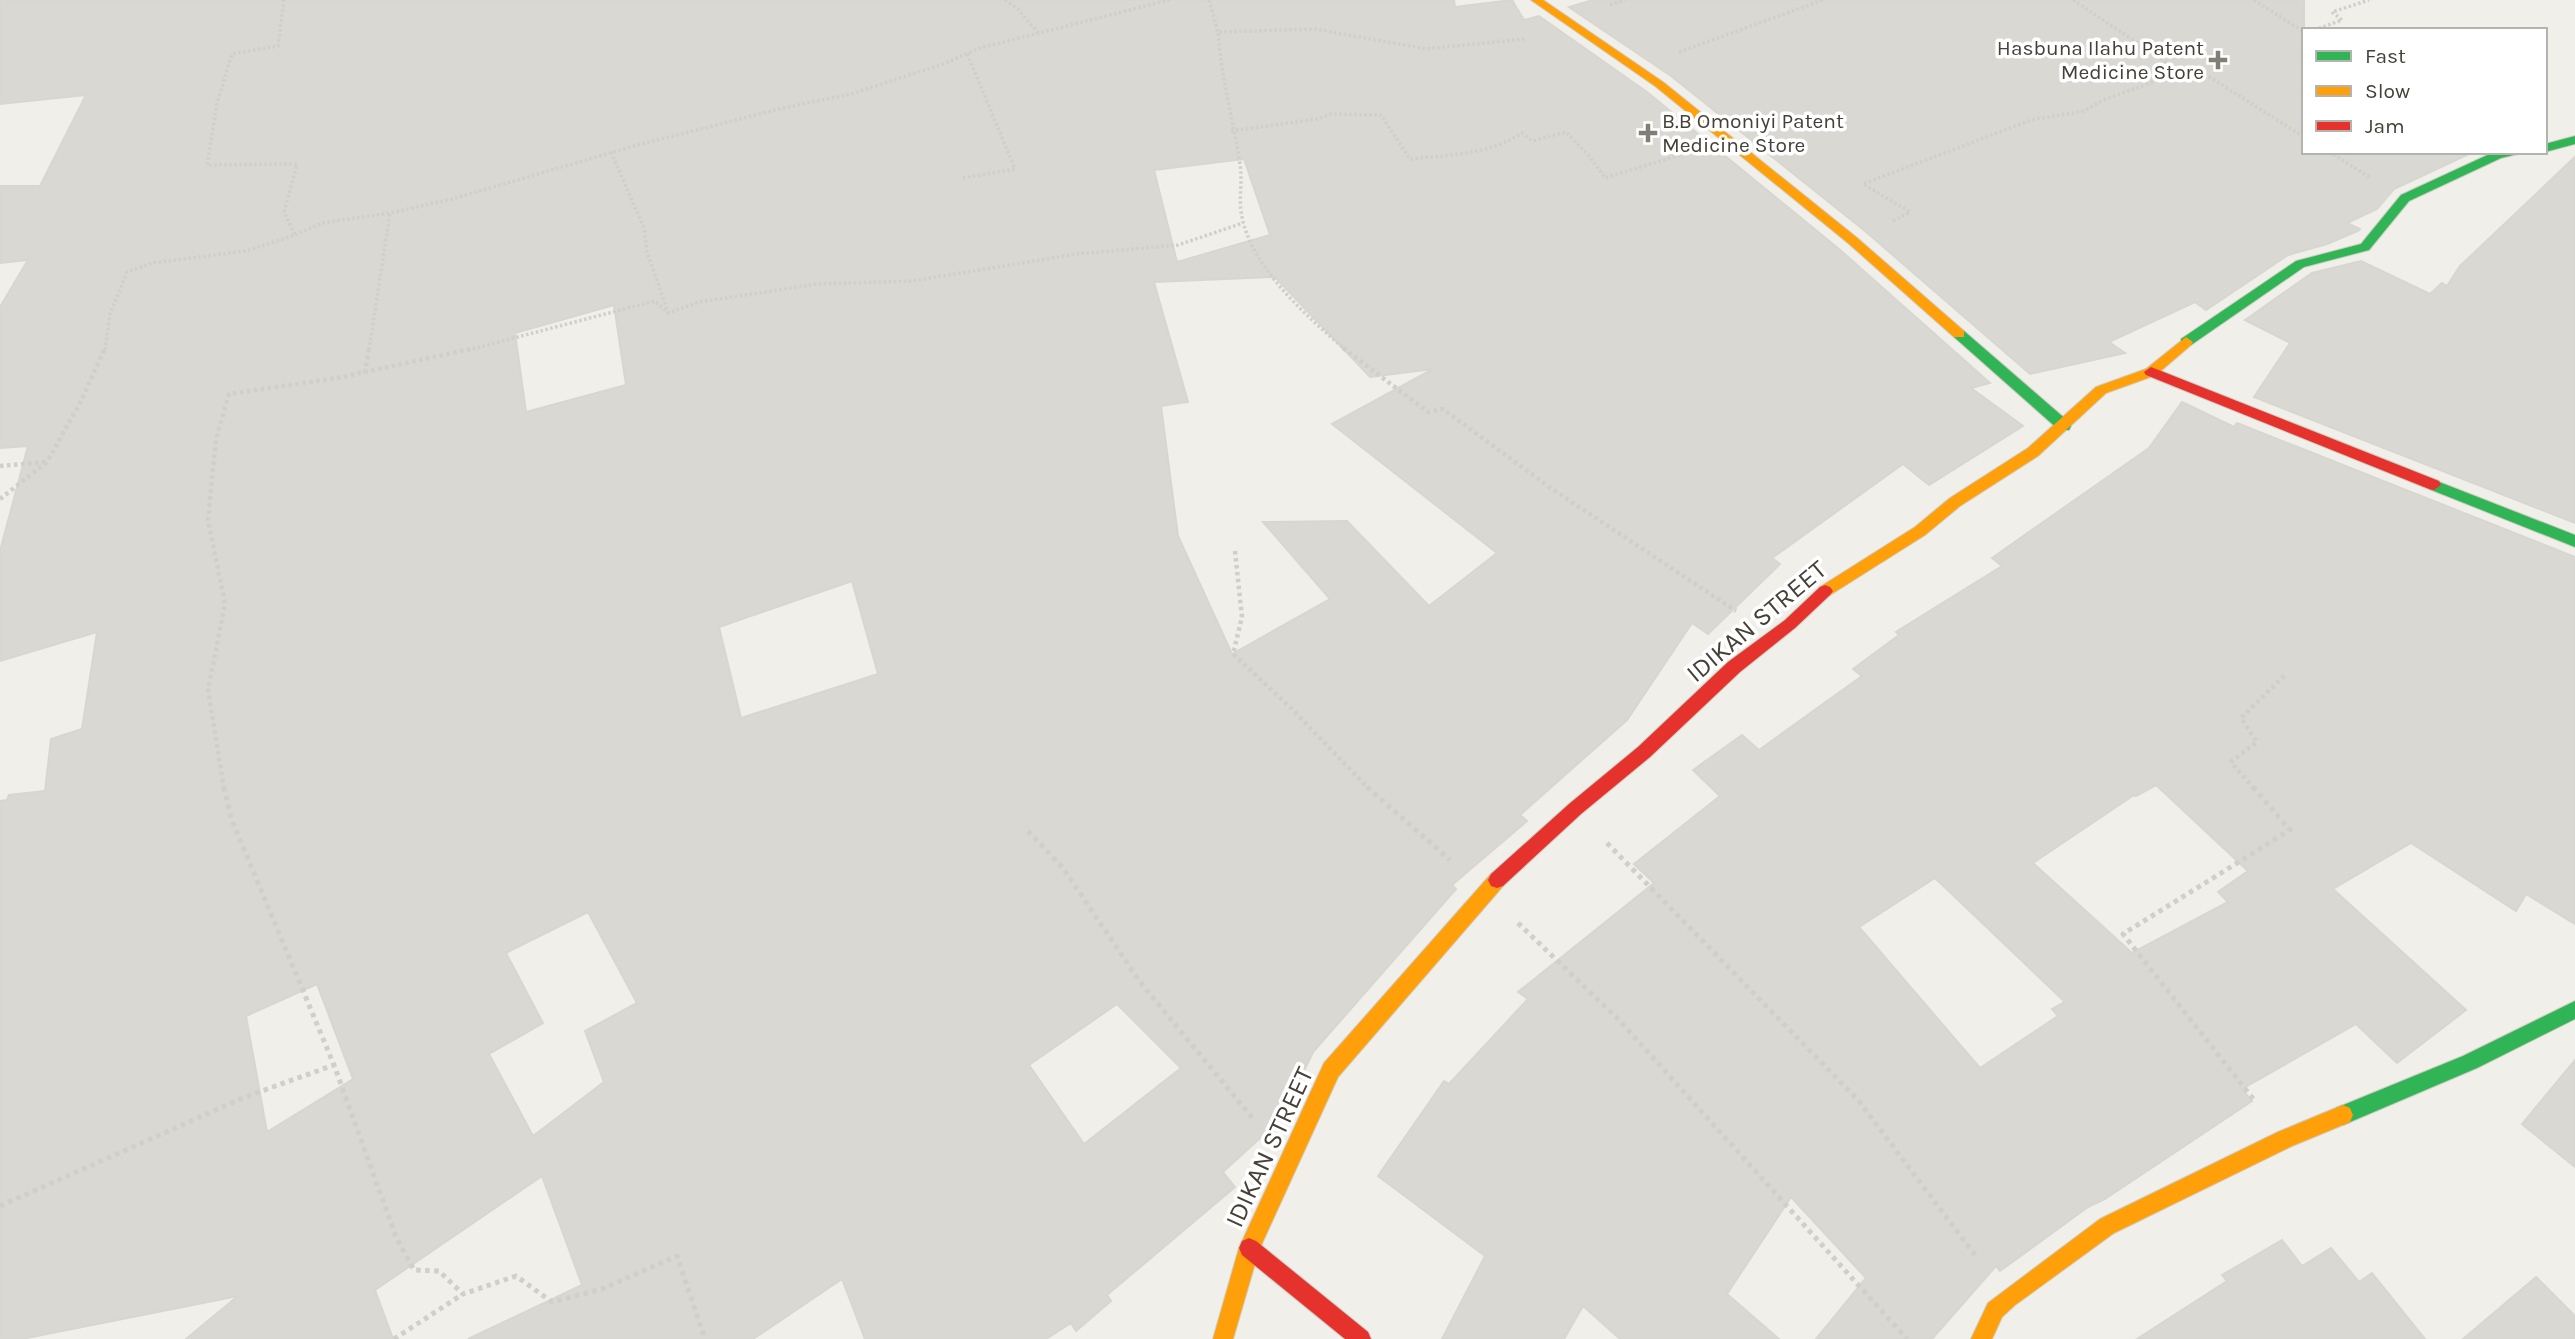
<svg xmlns="http://www.w3.org/2000/svg" width="2575" height="1339" viewBox="0 0 2575 1339" font-family="Karla,sans-serif">
<style>
.building{fill:#d9d8d3;stroke:#d8d6d0;stroke-width:2;fill-rule:evenodd}
.lines{fill:none;stroke-linecap:round;stroke-linejoin:round}
.fast-casing{stroke:#ceccc2;stroke-width:2}
.slow-casing{stroke:#ceccc2;stroke-width:2}
.jam-casing{stroke:#ceccc2;stroke-width:2}
.path-far2{stroke:#d0cfcb;stroke-width:3.5;stroke-dasharray:2.5 2.5;stroke-linecap:butt}
.path-far1{stroke:#d0cfcb;stroke-width:4.5;stroke-dasharray:3.5 3.5;stroke-linecap:butt}
.path{stroke:#d0cfcb;stroke-width:5;stroke-dasharray:4.5 4.5;stroke-linecap:butt}
.fast{fill:#30b455;fill-rule:evenodd}
.slow{fill:#ff9f0a;fill-rule:evenodd}
.jam{fill:#e5322d;fill-rule:evenodd}
.poi-dot{fill:#817e76;stroke:#fff;stroke-width:2.5}
.labels{text-anchor:middle;stroke-width:7;stroke-linejoin:round;paint-order:stroke}
.far-poi-label{font-size:21px;fill:#454138;stroke:#fff;text-anchor:end}
.street-label{font-size:26px;fill:#454138;stroke:#fff}
</style>
<rect width="100%" height="100%" fill="#f0efea"/>
<g class="building">
<path d="M0 0H1454L1455 7 1512 0 1524 20 1539 16 1647 92 1839 249 1990 383 1971 388 2023 426 1929 485 1903 464 1772 558 1780 564 1708 634 1692 623 1627 720 1520 815 1527 821 1452 885 1456 889 1313 1052 1282 1118 1223 1172 1235 1187 1107 1295 1111 1301 1076 1331 1071 1323 1046 1339H865L842 1279 753 1339H468L582 1285 542 1176 375 1290 393 1339H186L238 1296 22 1339H0V801L7 800 9 795 45 791 51 739 82 729 97 632 0 661V551L28 446 0 448V307L28 260 0 263V186H40L86 95 0 104ZM1244 159 1270 235 1177 262 1154 170ZM1275 277 1370 377 1433 369 1332 424 1497 553 1429 606 1347 521 1263 522 1330 599 1232 654 1178 536 1161 406 1188 402 1154 282ZM614 305 626 385 526 412 515 333ZM852 581 878 674 741 718 719 627ZM588 912 637 1003 585 1031 604 1082 533 1136 489 1054 543 1023 506 953ZM317 984 353 1079 267 1132 246 1016ZM1117 1004 1181 1068 1084 1144 1029 1065Z"/>
<path d="M1593 0H2304V152H2473L2394 189 2377 209 2347 223 2360 229 2358 231 2327 244 2288 255 2206 310 2195 302 2109 342 2125 353 2030 374 1865 231 1671 76 1569 7Z"/>
<path d="M2575 157V523L2254 397 2290 343 2245 320 2312 273 2361 261 2430 294 2442 283 2447 286 2460 266Z"/>
<path d="M2182 402 2234 427 2237 423 2575 557V924L2526 894 2516 911 2411 843 2333 889 2466 1010 2397 1063 2356 1024 2242 1089 2252 1101 2105 1199 2088 1207 2000 1271 1996 1266 1932 1339H1816L1866 1278 1791 1197 1727 1294 1779 1339H1620L1583 1306 1564 1339H1442L1485 1256 1378 1176 1444 1081 1449 1084 1528 999 1518 992 1654 883 1634 864 1720 796 1693 770 1742 735 1759 750 1862 676 1853 669 1899 635 1896 632 2002 566 1992 558 2149 448ZM2156 785 2248 871 2218 892 2228 902 2132 953 2033 863 2134 795 2136 796ZM1935 878 2065 1002 2052 1009 2058 1016 1980 1068 1859 927Z"/>
<path d="M2575 1060V1167L2522 1124Z"/>
<path d="M2282 1240 2302 1266 2331 1248 2359 1282 2372 1273 2425 1339H2137L2227 1281 2222 1275Z"/>
<path d="M2536 1277 2575 1316V1339H2463Z"/>
</g>
<g class="lines">
<g class="fast-casing">
<g id="fast">
<path d="M2575 136V144L2545 152V144Z"/>
<path d="M2494 152H2526L2501 158 2409 201 2369 250 2304 267 2191 345H2181V339L2296 261 2361 244 2401 195Z"/>
<path d="M1959 330 1964 331 2069 422 2071 426 2069 430H2059L1954 337V331Z"/>
<path d="M2434 480 2575 535V547L2429 489 2427 485Z"/>
<path d="M2575 1001V1019L2477 1068 2343 1125 2336 1122 2333 1115 2336 1108 2463 1056Z"/>
</g>
</g>
<g class="slow-casing">
<g id="slow">
<path d="M1531 0H1543L1663 82 1856 237 1964 331V337H1954L1848 243 1655 86Z"/>
<path d="M2186 337 2193 342 2191 345 2156 375 2106 393 2038 456 1960 506 1925 535 1830 595H1820L1817 591 1820 587 1915 527 1950 498 2028 448 2096 387 2146 369Z"/>
<path d="M1497 872 1503 874 1506 880 1503 886 1338 1077 1259 1250 1233 1339H1213L1239 1248 1324 1063 1491 874Z"/>
<path d="M2343 1105 2350 1108 2353 1115 2350 1122 2292 1146 2114 1233 2015 1305 2002 1317 1992 1339H1971L1988 1303 2100 1219 2278 1132Z"/>
</g>
</g>
<g class="jam-casing">
<g id="jam">
<path d="M2151 367 2439 481 2441 485 2434 490 2429 489 2146 375 2144 372Z"/>
<path d="M1825 585 1830 587 1833 591 1830 595 1795 628 1740 672 1650 757 1581 814 1503 886 1497 888 1491 886 1488 880 1491 874 1569 804 1638 747 1728 662 1785 620 1820 587Z"/>
<path d="M1249 1238 1256 1241 1368 1332 1371 1339H1345L1242 1255 1239 1248 1242 1241Z"/>
</g>
</g>
<g class="path-far2">
<path d="M1005 0 1018 9 1040 35"/>
<path d="M1209 0 1218 32"/>
<path d="M2073 0 2181 72 2197 69 2304 137"/>
<path d="M2254 0 2304 32"/>
<path d="M1610 5 1625 0"/>
<path d="M2314 30 2342 20 2332 12 2369 0"/>
<path d="M1679 52 1823 0"/>
<path d="M1231 131 1317 119 1330 114 1381 115 1410 159C1449 155 1488 155 1522 133L1532 141 1566 132 1590 157 1605 178 1683 154"/>
<path d="M611 152 644 228 647 252 668 312"/>
<path d="M2329 152 2371 178"/>
<path d="M963 178 1015 169 967 53"/>
<path d="M1893 221 1910 212 1863 184 2031 120 2084 111 2103 100 2181 72"/>
<path d="M295 235 322 223 390 213 452 199 634 146 779 109 851 94 943 64 980 48 1169 0"/>
<path d="M105 350 110 314 127 272 152 263 246 251 295 235 284 212 297 164 207 165 217 103 232 54 278 46 284 0"/>
<path d="M369 350 390 213"/>
<path d="M468 350 655 301 668 313 699 302 818 284 912 281 1077 254 1178 245 1243 223"/>
<path d="M1346 350C1308 318 1252 268 1242 217 1238 199 1243 181 1240 164 1233 119 1221 77 1218 32L1315 29 1426 49 1525 39"/>
</g>
<g class="path-far1">
<path d="M1343 348 1428 412 1443 409 1552 489 1736 611"/>
<path d="M365 373 369 348"/>
<path d="M0 466 46 462"/>
<path d="M0 499 47 462 81 401 105 348"/>
<path d="M1235 551 1242 617 1233 654 1292 709 1369 789"/>
<path d="M224 789 208 690 225 604 208 520 216 439 229 394 337 378 475 348"/>
<path d="M2254 789 2231 762 2257 742 2241 718 2286 674"/>
</g>
<g class="path">
<path d="M224 787 231 818 334 1065 396 1237 414 1270 439 1271 463 1294 516 1276 552 1302 602 1289 677 1256 705 1339"/>
<path d="M1367 787 1450 860"/>
<path d="M2253 787 2290 830 2123 934 2254 1100"/>
<path d="M1028 831 1063 868 1140 982 1255 1121"/>
<path d="M1607 843 1858 1100 1978 1259"/>
<path d="M1518 923 1618 1019 1907 1339"/>
<path d="M0 1206 245 1097 334 1065"/>
<path d="M394 1339 463 1294"/>
</g>
<use href="#fast" class="fast"/>
<use href="#slow" class="slow"/>
<use href="#jam" class="jam"/>
</g>
<g class="poi-dot">
<path d="M2214.5 49.5h7v7h7v7h-7v7h-7v-7h-7v-7h7z"/>
<path d="M1644.5 122.5h7v7h7v7h-7v7h-7v-7h-7v-7h7z"/>
</g>
<g class="labels">
<g class="far-poi-label">
<text x="2204" y="55">Hasbuna Ilahu Patent<tspan x="2204" dy="24">Medicine Store</tspan></text>
<text x="1662" y="128" text-anchor="start">B.B Omoniyi Patent<tspan x="1662" dy="24">Medicine Store</tspan></text>
</g>
<g class="street-label">
<text transform="translate(1756 621) rotate(-40)" y="9">IDIKAN STREET</text>
<text transform="translate(1269 1147) rotate(-65)" y="9">IDIKAN STREET</text>
</g>
</g>
<rect x="2302" y="28" width="245" height="126" fill="#ffffff" stroke="#b5b3af" stroke-width="2"/>
<rect x="2316" y="51" width="35" height="10" fill="#30b455" stroke="#b5b3af" stroke-width="2"/>
<text x="2365" y="63" font-size="21" fill="#454138">Fast</text>
<rect x="2316" y="86" width="35" height="10" fill="#ff9f0a" stroke="#b5b3af" stroke-width="2"/>
<text x="2365" y="98" font-size="21" fill="#454138">Slow</text>
<rect x="2316" y="121" width="35" height="10" fill="#e5322d" stroke="#b5b3af" stroke-width="2"/>
<text x="2365" y="133" font-size="21" fill="#454138">Jam</text>
</svg>
